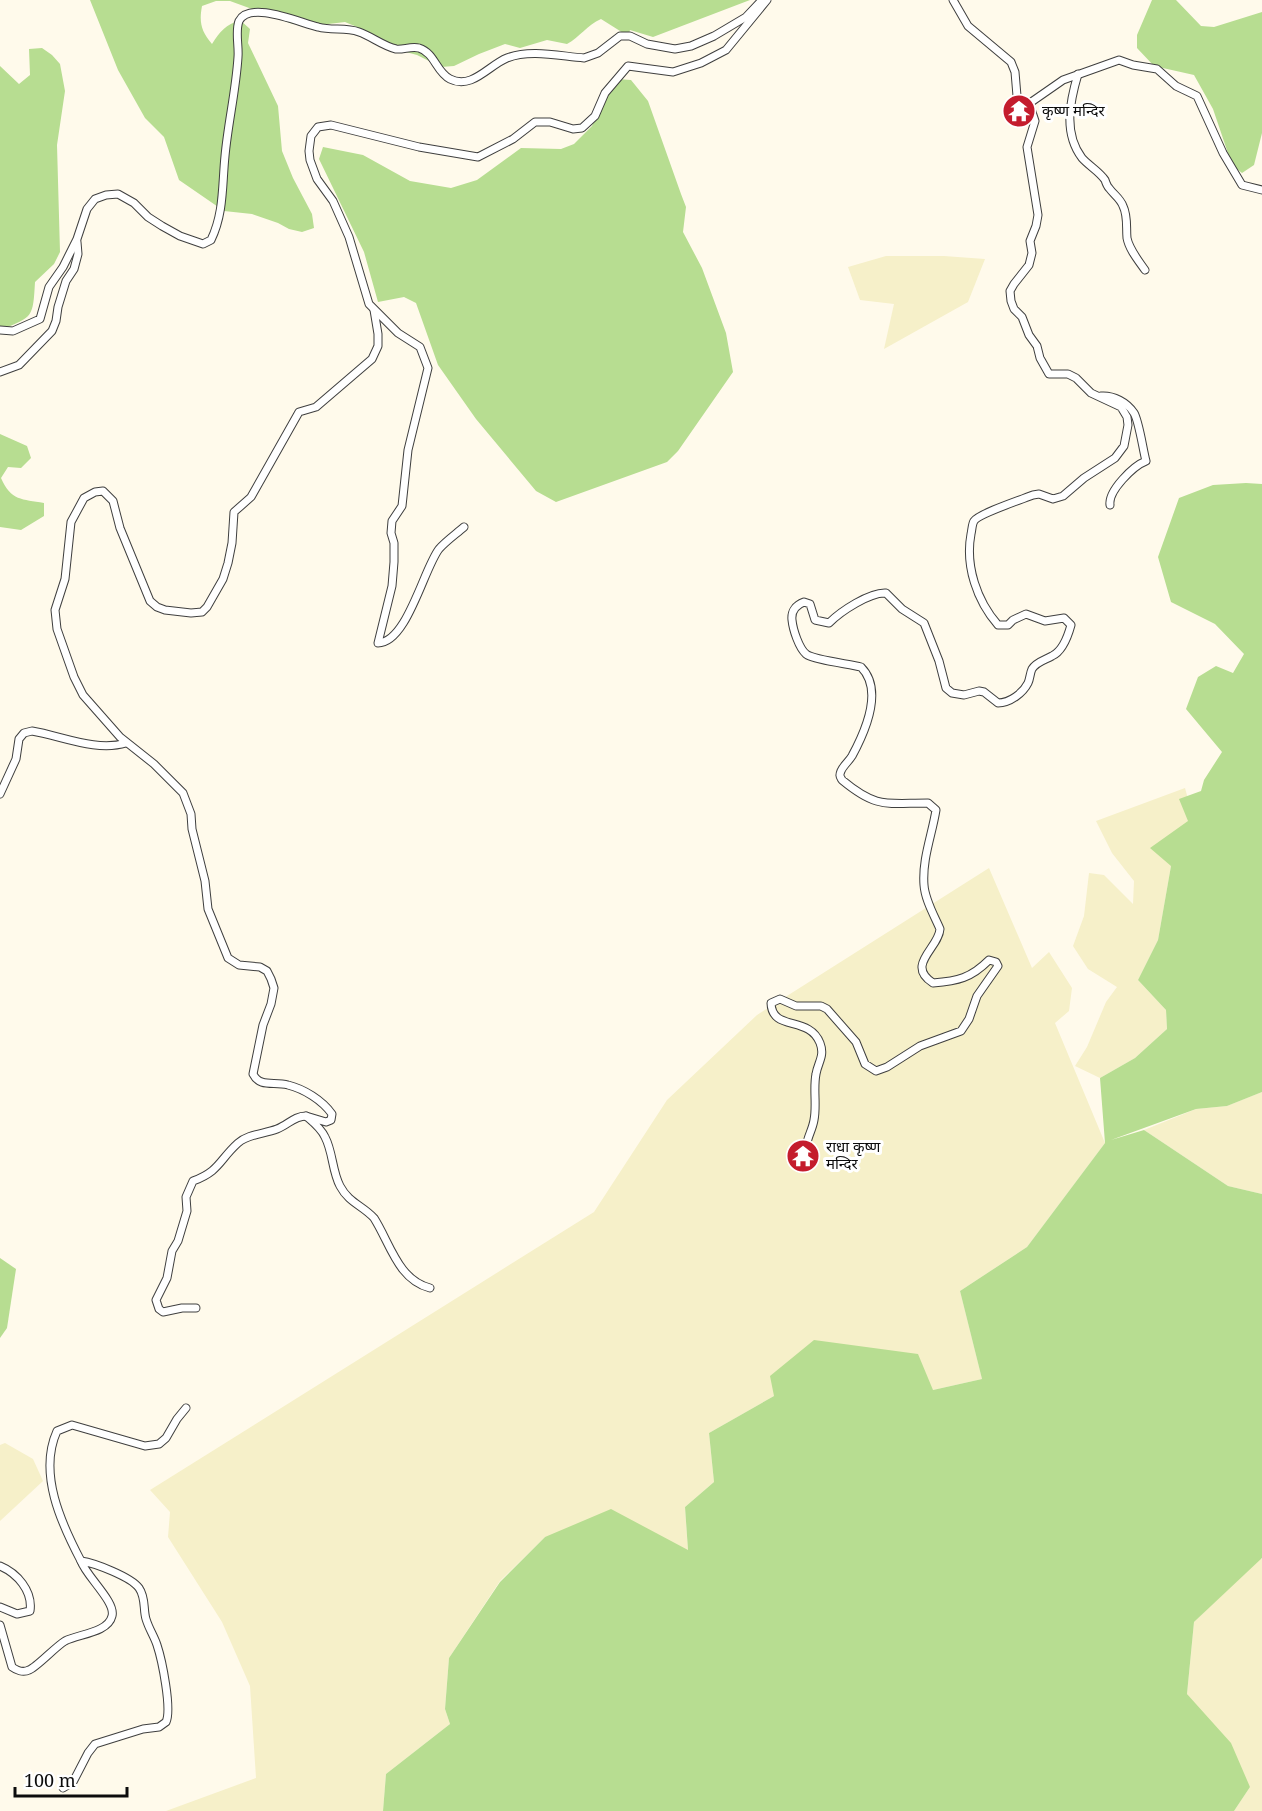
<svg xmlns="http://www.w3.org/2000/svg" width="1262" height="1811" viewBox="0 0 1262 1811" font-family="'Noto Serif','Noto Sans Devanagari',serif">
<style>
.farmland{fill:#f6f0c9}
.forest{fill:#b7dd91}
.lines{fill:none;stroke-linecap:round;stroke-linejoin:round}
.minor-casing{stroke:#3f3f3f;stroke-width:9}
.minor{stroke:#fff;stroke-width:7}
.labels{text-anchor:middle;stroke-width:6;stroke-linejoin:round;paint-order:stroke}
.poi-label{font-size:15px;fill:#0c0c0c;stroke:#fff;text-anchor:start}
</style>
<rect width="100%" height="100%" fill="#fffaeb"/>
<g class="farmland">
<path d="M886 256H944L985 259 968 302 884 349 894 304 860 300 848 267Z"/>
<path d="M1185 788 1193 817 1171 866 1158 940 1138 980 1166 1010 1167 1029 1135 1058 1100 1078 1075 1066 1087 1047 1106 1002 1117 987 1088 969 1073 946 1084 916 1089 873 1104 875 1133 904 1134 881 1112 853 1096 821Z"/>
<path d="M989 868 1032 968 1049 952 1072 988 1069 1011 1055 1023 1105 1143 1027 1247 960 1291 982 1379 933 1390 774 1396 709 1433 714 1482 685 1507 688 1551 545 1537 500 1581 449 1658 445 1709 450 1724 386 1774 383 1811H166L256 1778 250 1686 222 1622 168 1537 170 1512 150 1490 594 1212 667 1100 757 1015Z"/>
<path d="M1262 1092V1194L1228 1186 1144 1130 1196 1109 1227 1106Z"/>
<path d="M5 1443 33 1459 43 1481 0 1521V1445Z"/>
<path d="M1259 1559H1262V1811H1234L1250 1787 1187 1694 1194 1622Z"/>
</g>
<g class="forest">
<path d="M90 0H750L653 37 630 30 628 36 601 19C587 25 580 37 567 44L547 40 520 48 505 44 479 54 454 66 441 67 417 55 391 48 367 37 357 27 345 22 320 25 293 24 230 1H216L202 6C199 22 201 31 212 44 220 31 226 25 240 20L250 29 248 43 278 106 282 151 293 178 312 214 314 228 302 232 289 229 278 223 252 214 224 211 179 180 164 137 145 118 118 70Z"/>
<path d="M1152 0H1176L1201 26 1214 27 1262 12V133L1254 165 1242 173 1232 165 1213 109 1194 75 1154 66 1137 48V35Z"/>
<path d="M42 48 52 55 60 64 65 91 57 145 60 252 54 264 35 282C33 318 33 317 0 330V66L19 84 30 75 29 49Z"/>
<path d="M617 79 631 80 648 101 681 194 686 207 683 232 702 268 726 333 733 372 678 451 667 462 556 502 536 491 476 419 438 365 416 303 404 297 378 302 364 252 319 159 323 147 363 155 410 181 451 188 477 180 521 148 561 149 574 144 592 126 607 89Z"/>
<path d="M0 434 27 446 31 458 21 468 8 467 1 478C11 501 22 499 44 503V516L21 530 0 527Z"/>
<path d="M1246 483 1262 484V1092L1227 1106 1196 1109 1111 1140 1144 1130 1228 1186 1262 1194V1558L1194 1622 1187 1694 1231 1743 1250 1787 1234 1811H383L386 1774 450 1724 445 1709 449 1658 500 1582 545 1537 611 1509 688 1550 685 1507 714 1482 709 1433 774 1396 770 1376 814 1340 918 1354 933 1390 982 1379 960 1291 1027 1247 1105 1143 1100 1078 1135 1058 1167 1029 1166 1010 1138 980 1158 940 1171 866 1150 848 1188 821 1179 799 1201 791 1204 780 1222 752 1186 709 1198 677 1216 666 1233 673 1244 654 1215 624 1171 602 1158 557 1179 498 1213 485Z"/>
<path d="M0 1258 16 1269 7 1328 0 1338Z"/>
</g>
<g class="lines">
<g class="minor-casing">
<g id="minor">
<path d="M953 0 968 26 1011 62 1015 72 1017 96 1021 104 1027 105 1063 80 1119 60 1133 65 1157 69 1176 86 1197 96 1223 153 1242 185 1262 190"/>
<path d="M1078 74C1070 101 1063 133 1082 158 1088 165 1100 172 1105 180 1106 183 1107 186 1109 188 1114 195 1120 198 1123 206 1128 216 1126 227 1127 238 1129 249 1138 260 1145 270"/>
<path d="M374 310 378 334V346L372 359 316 407 299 412 251 497 234 512 232 543 228 563 223 579 207 607 202 612 191 613 165 610 157 607 150 601 120 528 113 501 103 491 95 492 84 498 71 522 65 579 55 610 57 629 74 677 83 695 120 737 154 764 183 793 191 814 192 829 205 881 208 909 228 958 239 965 260 967 267 971 271 979 274 988 271 1004 263 1025 253 1074C260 1088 274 1081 288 1085 304 1089 322 1100 332 1114L331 1120 326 1122 306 1116C313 1122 321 1128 325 1137 333 1152 332 1171 340 1186 349 1203 362 1205 374 1218 390 1243 398 1280 430 1288"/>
<path d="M0 330 13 331 40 319 49 287 63 267 77 239 87 209 95 199 106 195 118 194 134 203 148 217 162 226 180 236 203 244 211 240C224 213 222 186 225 156 228 123 236 90 238 57 239 46 235 31 239 21 250 0 300 23 318 27 332 31 345 27 359 32 371 36 383 46 396 49 403 50 411 46 419 48 435 53 436 72 450 79 472 90 489 65 507 58 530 49 559 56 584 58L598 53 620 36H630L647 44 675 49 691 46 714 36 746 17 762 0"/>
<path d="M0 372 19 365 52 331 56 321 58 307 66 281 74 269 78 254 77 242"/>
<path d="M1101 396C1113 395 1127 402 1134 413 1139 421 1143 450 1146 461 1133 466 1108 491 1110 505"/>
<path d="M464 527C456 534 446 541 439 549 424 568 407 643 378 643L392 586 394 562V543L391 533 392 521 402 506 408 450 428 368 420 347 398 333 369 304 349 237 333 201 317 179 310 160 309 151 311 136 318 127 331 125 419 147 478 157 513 139 535 122H550L573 129 582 128 595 116 605 93 628 66 673 72 701 63 726 50 767 0"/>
<path d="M0 794 16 759 19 739 24 733 32 731C62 736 96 752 126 743"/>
<path d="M808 1156C803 1142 812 1133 814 1120 817 1105 813 1089 816 1074 818 1062 825 1056 820 1043 809 1015 772 1032 771 1003L780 999 796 1006H821L827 1009 856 1042 865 1064 876 1071 887 1067 920 1046 961 1031 969 1019 977 996 998 966 996 962 989 960C971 978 958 981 933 983 905 965 939 948 940 929 934 915 925 900 924 885 922 859 932 835 936 810L928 803C886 803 877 809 842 780 840 776 839 776 841 771 843 766 849 761 852 756 865 732 884 690 861 667 850 664 813 660 806 654 799 648 793 630 792 620 791 611 796 605 804 602L810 604 815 620 829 623C841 611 870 592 886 593L902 609 924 623 939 661 946 688 952 693 964 695 979 691 984 692 998 703C1010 703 1023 693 1028 683 1030 679 1030 673 1032 669 1036 662 1045 660 1052 656 1063 651 1068 636 1071 625L1064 618 1045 621 1026 614 1013 620 1008 625H998C977 601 965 566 971 534 972 530 972 524 974 521 978 514 1023 499 1033 495L1039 494 1053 499 1063 496 1084 478 1115 458 1124 446 1128 425 1127 417 1121 407 1091 393 1076 378 1068 374H1049L1040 358 1037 346 1029 335 1022 317 1014 309 1011 301 1010 291 1014 284 1029 265 1032 253 1030 241 1036 226 1038 215 1027 147 1035 121 1031 109 1027 105"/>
<path d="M196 1308H182L163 1312 159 1309 156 1300 167 1278 172 1251 178 1241 187 1211 186 1197 193 1181C220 1171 219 1160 238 1143 248 1134 264 1134 277 1129 288 1125 294 1116 306 1116"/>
<path d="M81 1561C61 1523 38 1473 57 1431L72 1425 145 1446 159 1444 166 1438 177 1419 186 1408"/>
<path d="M0 1566C17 1573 33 1591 30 1611L17 1614 0 1607"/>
<path d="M0 1625 12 1667C16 1670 23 1673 29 1670 37 1667 55 1647 65 1641 78 1634 108 1633 112 1616 116 1602 86 1576 81 1561 95 1563 131 1577 139 1588 146 1598 143 1609 146 1619 149 1629 154 1636 157 1645 162 1660 172 1709 166 1722L159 1727 143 1729 95 1744 88 1753 73 1782 63 1788"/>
</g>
</g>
<use href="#minor" class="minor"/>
</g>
<defs>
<g id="temple-disc" transform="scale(1.725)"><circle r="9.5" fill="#c41c2d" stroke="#fff"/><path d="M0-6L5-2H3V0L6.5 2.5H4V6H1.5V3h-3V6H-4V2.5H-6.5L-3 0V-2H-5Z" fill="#fff"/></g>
</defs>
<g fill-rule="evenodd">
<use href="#temple-disc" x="1019" y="111"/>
<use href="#temple-disc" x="803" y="1156"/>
</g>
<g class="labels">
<g class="poi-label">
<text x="1042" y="116">कृष्ण मन्दिर</text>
<text x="826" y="1152">राधा कृष्ण<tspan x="826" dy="17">मन्दिर</tspan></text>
</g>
</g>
<path d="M15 1787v9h112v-9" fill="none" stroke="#0c0c0c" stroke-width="3"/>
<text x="24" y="1787" font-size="18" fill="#0c0c0c" stroke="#ffffff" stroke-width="4.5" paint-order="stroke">100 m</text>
</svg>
